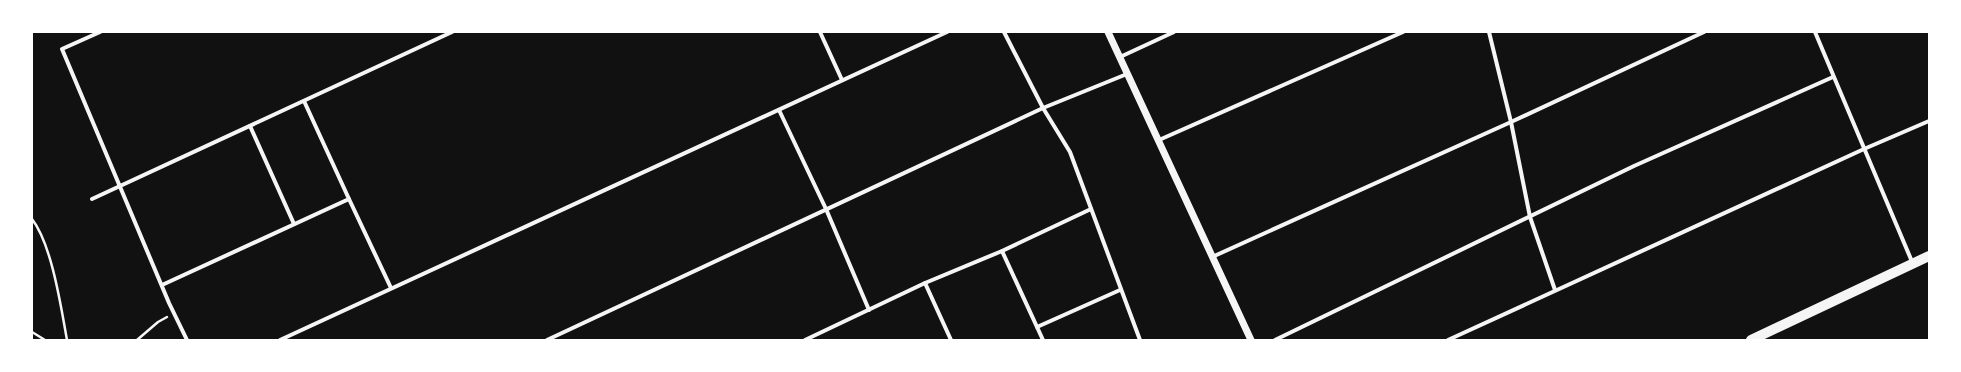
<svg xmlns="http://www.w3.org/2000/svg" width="1961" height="372" viewBox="0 0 1961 372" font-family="Jost,sans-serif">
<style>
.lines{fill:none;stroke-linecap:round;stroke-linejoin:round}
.path{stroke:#f5f5f5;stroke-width:2.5}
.minor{stroke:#f5f5f5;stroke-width:4}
.tertiary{stroke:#f5f5f5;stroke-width:7}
.primary{stroke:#f5f5f5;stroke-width:10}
</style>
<rect width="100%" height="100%" fill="#111"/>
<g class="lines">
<g class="path">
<path d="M32 219C52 245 61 307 67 340"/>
<path d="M32 332 45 340"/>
<path d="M137 340 158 322 167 317"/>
</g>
<g class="minor">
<path d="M100 32 62 49 169 303 187 340"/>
<path d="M820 32 842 80"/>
<path d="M1004 32 1043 108 1070 152 1140 340"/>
<path d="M1489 32 1511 122 1530 217 1555 290"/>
<path d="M1815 32 1913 264"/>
<path d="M1120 57 1174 32"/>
<path d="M779 110 826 209 869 310"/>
<path d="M250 126 294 224"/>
<path d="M1159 140 1403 32"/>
<path d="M92 199 452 32"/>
<path d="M349 199 391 288"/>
<path d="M1002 251 1043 340"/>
<path d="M1212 257 1511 122 1704 32"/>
<path d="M925 283 951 340"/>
<path d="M162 285 349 199 304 101"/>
<path d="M1037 327 1120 290"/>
<path d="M280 340 947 32"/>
<path d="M547 340 1043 108 1127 74"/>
<path d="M805 340 925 283 1002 251 1091 209"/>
<path d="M1275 340 1634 166 1833 77"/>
<path d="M1448 340 1864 149 1929 121"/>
</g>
<path class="tertiary" d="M1108 32 1251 340"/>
<path class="primary" d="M1751 340 1929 256"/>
</g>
<rect width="1961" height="372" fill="none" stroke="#ffffff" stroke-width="66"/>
</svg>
